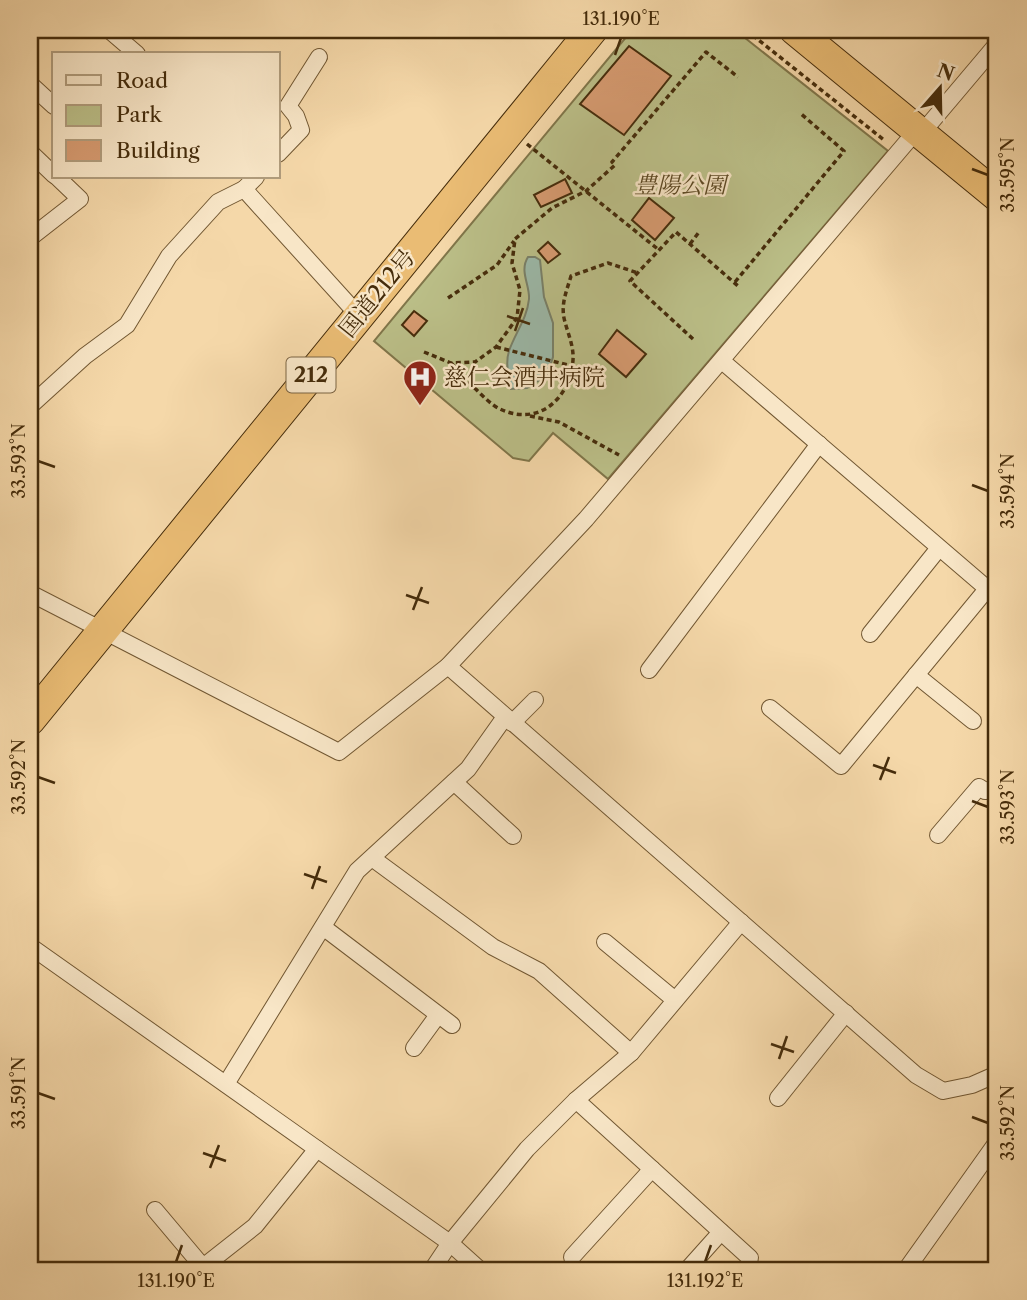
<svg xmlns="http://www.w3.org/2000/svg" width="1027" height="1300" viewBox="0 0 1027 1300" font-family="'Libre Caslon Text','Noto Serif JP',serif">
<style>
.green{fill:#bbbf88;stroke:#80764a;stroke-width:2}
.water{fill:#9cbaaa;stroke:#79816a;stroke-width:2}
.building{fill:#d79b71;stroke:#452c0b;stroke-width:2}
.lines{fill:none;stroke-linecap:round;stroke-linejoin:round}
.street-casing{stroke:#715732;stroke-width:18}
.highway-casing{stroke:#452c0b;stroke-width:32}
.path{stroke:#452c0b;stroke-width:3.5;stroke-dasharray:5 3.5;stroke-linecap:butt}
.street{stroke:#f8e6c7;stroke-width:16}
.highway{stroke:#eabc74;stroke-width:30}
.ticks{fill:none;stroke:#452c0b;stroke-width:2.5}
.labels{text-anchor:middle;stroke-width:5;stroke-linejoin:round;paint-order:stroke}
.shield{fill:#f8e6c7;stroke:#7b6443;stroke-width:2}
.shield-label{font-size:21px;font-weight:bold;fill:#452c0b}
.park-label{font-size:23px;font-style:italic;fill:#5d4924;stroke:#f8e6c7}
.street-label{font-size:23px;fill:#452c0b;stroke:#f8e6c7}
.poi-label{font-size:23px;fill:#452c0b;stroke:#f8e6c7;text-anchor:start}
.neatline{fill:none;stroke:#452c0b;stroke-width:2.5}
.ticks-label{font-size:18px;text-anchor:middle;fill:#452c0b}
</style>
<rect width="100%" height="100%" fill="#f5d8a9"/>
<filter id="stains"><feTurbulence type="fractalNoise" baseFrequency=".00286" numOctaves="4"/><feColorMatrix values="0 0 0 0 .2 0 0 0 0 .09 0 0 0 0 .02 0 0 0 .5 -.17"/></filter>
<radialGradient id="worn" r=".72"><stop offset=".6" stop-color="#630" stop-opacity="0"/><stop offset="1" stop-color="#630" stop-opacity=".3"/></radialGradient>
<path class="green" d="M632 30H735L888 151 608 479 553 433 529 461 513 458 374 341Z"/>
<path class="water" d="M528 257H535L540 260 544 297 553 323V357L547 375 527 388 511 389C508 377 505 363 509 351 515 333 527 319 529 299 530 285 519 271 528 257Z"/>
<g class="building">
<path d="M629 46 671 76 624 135 580 104Z"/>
<path d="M565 179 572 193 541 207 534 195Z"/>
<path d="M649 198 674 218 655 240 632 220Z"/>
<path d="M548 242 560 254 548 263 538 251Z"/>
<path d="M414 311 427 321 414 336 402 325Z"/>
<path d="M617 330 646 354 626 377 599 354Z"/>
</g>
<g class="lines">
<g class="street-casing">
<g id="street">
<path d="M109 30 137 54"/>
<path d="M30 33 32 30"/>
<path d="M30 84 54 106"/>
<path d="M921 134 997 44"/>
<path d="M30 152 54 175"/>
<path d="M278 154 301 130 296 116 288 106 319 57"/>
<path d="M256 177 244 189 359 316"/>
<path d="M30 238 80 199 57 177"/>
<path d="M722 361 997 597"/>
<path d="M30 406 85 356 127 325 169 256 218 202 244 189"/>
<path d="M30 593 339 752 448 666 586 519 917 130"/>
<path d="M870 634 939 548"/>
<path d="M448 666 916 1075 943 1091 972 1085 997 1074"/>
<path d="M649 670 819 444"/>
<path d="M916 675 973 721"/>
<path d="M770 708 841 766 987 589"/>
<path d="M512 723 535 700"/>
<path d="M454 782 513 836"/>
<path d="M938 835 979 787 985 791 997 790"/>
<path d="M372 858 493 947 539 971 631 1053"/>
<path d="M323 927 452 1025"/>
<path d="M605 942 675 1000"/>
<path d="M30 946 450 1243 480 1270"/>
<path d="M414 1048 438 1015"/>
<path d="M226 1084 357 871 468 769 505 717"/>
<path d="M778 1098 846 1013"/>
<path d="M576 1100 750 1258"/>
<path d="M155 1210 203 1267 255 1226 317 1149"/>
<path d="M572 1257 652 1169"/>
<path d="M432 1270 450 1243 527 1149 576 1100 631 1053 741 922"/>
<path d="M687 1270 721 1232"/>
<path d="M909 1270 908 1267 997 1142"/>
</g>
</g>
<g class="highway-casing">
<g id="highway">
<path d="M795 30 997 196"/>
<path d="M30 720 592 30"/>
</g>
</g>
<g class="path">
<path d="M746 30 884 140"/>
<path d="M527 144 659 250"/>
<path d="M690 244 699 232"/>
<path d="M735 282 844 151 800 113"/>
<path d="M448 298 497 265 514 241"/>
<path d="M693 339 630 281 676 232 738 286"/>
<path d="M496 347 572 366"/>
<path d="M424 352 451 363 475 362 496 347 517 318 520 290 512 263 515 239 552 208 586 191 615 165 612 162 706 52 738 77"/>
<path d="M451 363C462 374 486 402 498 408 537 428 570 400 573 360 574 345 567 332 564 318 561 303 567 290 571 276L608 263 638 273"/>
<path d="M530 416 559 422 619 455"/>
</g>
<use href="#street" class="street"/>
<use href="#highway" class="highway"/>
</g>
<path class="ticks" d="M615 55 621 38M972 169 988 175M507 316 530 324M515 331 523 308M38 461 55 467M972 485 988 491M406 595 429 603M413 610 422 587M873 765 896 773M38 777 55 783M880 780 889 757M972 801 988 807M304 874 327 882M312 889 320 866M771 1044 794 1052M779 1059 787 1036M38 1093 55 1099M972 1117 988 1123M203 1153 226 1161M210 1168 219 1145M176 1262 182 1245M705 1262 711 1245"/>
<defs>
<g id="hospital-pin" transform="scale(1.75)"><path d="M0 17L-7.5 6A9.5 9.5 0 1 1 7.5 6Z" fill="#8f2418" stroke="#f8e6c7"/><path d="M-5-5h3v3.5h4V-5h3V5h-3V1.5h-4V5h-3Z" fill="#fff"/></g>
</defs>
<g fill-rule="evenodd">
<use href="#hospital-pin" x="420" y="377"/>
</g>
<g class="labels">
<rect class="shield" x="286.5" y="357.5" width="49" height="35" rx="5"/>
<g class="shield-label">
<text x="311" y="382">212</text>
</g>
<g class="park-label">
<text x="680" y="193">豊陽公園</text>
</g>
<g class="street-label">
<text transform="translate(377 293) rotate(-51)" y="8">国道212号</text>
</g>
<g class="poi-label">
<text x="444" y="385">慈仁会酒井病院</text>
</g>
</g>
<rect width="1027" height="1300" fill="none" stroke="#f5d8a9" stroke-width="77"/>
<rect x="52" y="52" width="228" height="126" fill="#f8e6c7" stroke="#b09c7c" stroke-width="2"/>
<rect x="66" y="75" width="35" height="10" fill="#f8e6c7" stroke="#b09c7c" stroke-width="2"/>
<text x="116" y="88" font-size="21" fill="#452c0b">Road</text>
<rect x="66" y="105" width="35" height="21" fill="#bbbf88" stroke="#b09c7c" stroke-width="2"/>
<text x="116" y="122" font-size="21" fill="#452c0b">Park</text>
<rect x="66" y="140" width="35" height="21" fill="#d79b71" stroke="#b09c7c" stroke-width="2"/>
<text x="116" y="158" font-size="21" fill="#452c0b">Building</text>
<g transform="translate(940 88) rotate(20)" stroke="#f8e6c7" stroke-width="5" paint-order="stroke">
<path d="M0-5L12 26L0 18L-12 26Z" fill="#452c0b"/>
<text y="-10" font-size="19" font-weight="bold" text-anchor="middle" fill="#452c0b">N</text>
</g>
<rect x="38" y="38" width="950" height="1224" class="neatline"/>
<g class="ticks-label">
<text x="621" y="25">131.190°E</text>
<text transform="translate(1008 175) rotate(-90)" y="6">33.595°N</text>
<text transform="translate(19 461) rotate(-90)" y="6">33.593°N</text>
<text transform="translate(1008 491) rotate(-90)" y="6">33.594°N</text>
<text transform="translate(19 777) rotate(-90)" y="6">33.592°N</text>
<text transform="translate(1008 807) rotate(-90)" y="6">33.593°N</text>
<text transform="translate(19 1093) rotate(-90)" y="6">33.591°N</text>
<text transform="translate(1008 1123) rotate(-90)" y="6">33.592°N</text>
<text x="176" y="1287">131.190°E</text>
<text x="705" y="1287">131.192°E</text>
</g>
<rect width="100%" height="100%" filter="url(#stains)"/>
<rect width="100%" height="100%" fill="url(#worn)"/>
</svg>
